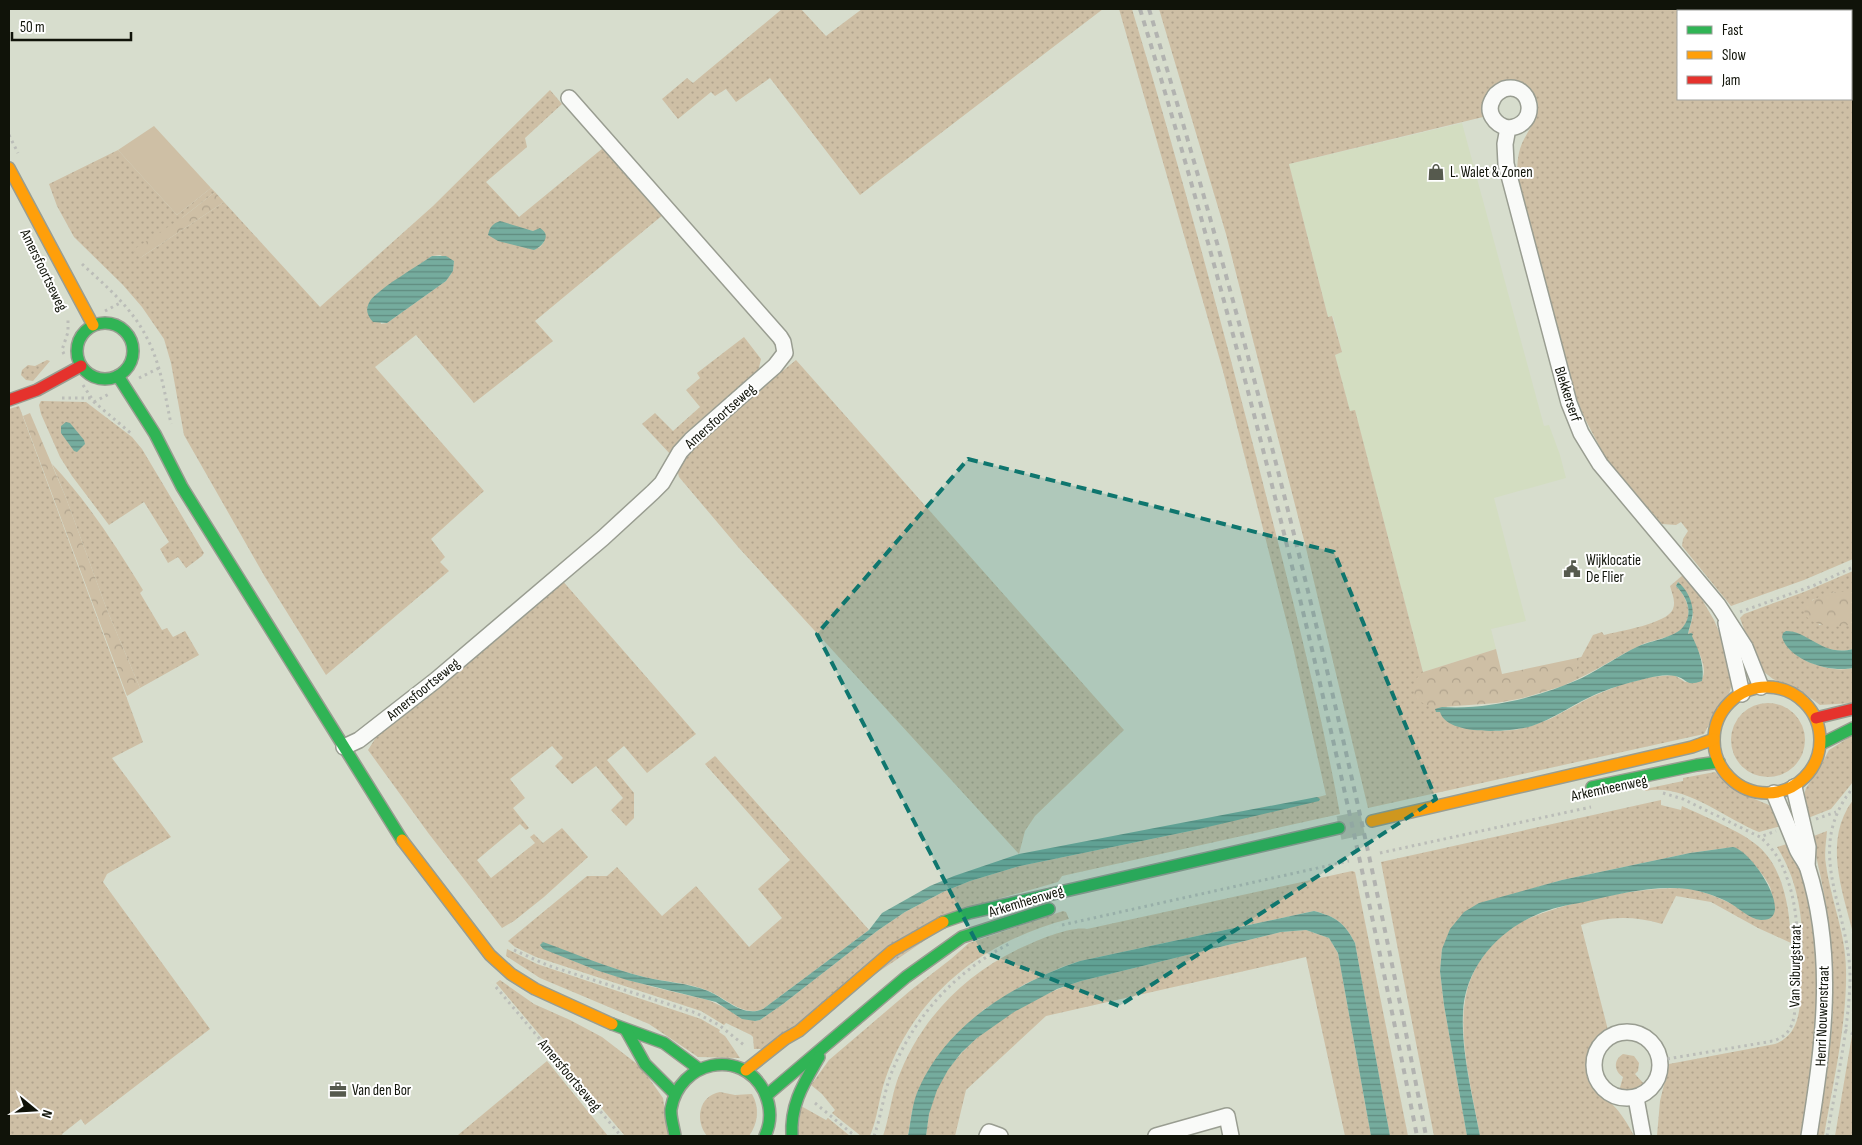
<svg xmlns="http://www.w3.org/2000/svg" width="1862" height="1145" viewBox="0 0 1862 1145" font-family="'Sofia Sans Condensed',sans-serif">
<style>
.built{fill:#d3ddc1}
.grass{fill:url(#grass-dots);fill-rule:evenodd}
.forest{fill:url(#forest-crowns)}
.pitch{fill:#cebfa5}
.water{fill:url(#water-rules)}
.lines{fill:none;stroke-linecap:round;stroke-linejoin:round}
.primary-tunnel{stroke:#b9bfb0;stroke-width:24;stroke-dasharray:24 12;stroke-linecap:butt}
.street-casing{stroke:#999d91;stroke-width:18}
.fast-casing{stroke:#999d91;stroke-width:14}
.slow-casing{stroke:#999d91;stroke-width:14}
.jam-casing{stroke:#999d91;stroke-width:14}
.path{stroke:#bbbdb8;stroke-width:3;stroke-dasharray:2.5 4;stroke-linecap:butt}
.street{stroke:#f9faf8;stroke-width:15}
.fast{stroke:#30b455;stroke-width:11}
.slow{stroke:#ff9f0a;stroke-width:11}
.jam{stroke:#e5322d;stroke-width:11}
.rail{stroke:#b2b3b0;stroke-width:4;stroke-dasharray:6 6;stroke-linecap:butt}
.marked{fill:#0f766e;fill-opacity:0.2;stroke:#0f766e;stroke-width:4;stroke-dasharray:10 6;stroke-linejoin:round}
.labels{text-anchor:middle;stroke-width:4;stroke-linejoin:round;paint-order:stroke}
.poi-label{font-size:15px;fill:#101309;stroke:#fff;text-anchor:start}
.street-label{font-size:15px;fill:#101309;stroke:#fff}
</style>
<defs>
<pattern id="grass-dots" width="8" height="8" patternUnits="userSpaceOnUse" patternTransform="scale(1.25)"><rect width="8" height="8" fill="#cebfa5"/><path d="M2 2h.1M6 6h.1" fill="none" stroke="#b0a38d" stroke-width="1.8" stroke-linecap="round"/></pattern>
<pattern id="forest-crowns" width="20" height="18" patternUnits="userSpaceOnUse" patternTransform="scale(1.25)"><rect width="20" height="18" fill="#cebfa5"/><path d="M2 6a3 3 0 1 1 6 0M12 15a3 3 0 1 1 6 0" fill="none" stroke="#b0a38d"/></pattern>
<pattern id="water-rules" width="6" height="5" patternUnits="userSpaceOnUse" patternTransform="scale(1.25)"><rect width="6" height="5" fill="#75ac9e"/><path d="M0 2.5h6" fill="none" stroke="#5f8b7f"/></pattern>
</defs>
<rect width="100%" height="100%" fill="#d7ddcd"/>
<path class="built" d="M1462 123 1544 426 1549 425 1560 455 1566 478 1494 498 1526 621 1491 629 1496 649 1423 672 1355 411 1350 412 1335 355 1342 352 1333 316 1328 317 1289 164Z"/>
<g class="grass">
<path d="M782 9H801L826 36 862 9H1103L860 195 770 78 736 102 726 89 715 96 711 92 678 119 662 99 687 78 693 83Z"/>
<path d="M1119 9H1132C1177 157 1217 306 1256 456 1286 574 1318 694 1340 814L1062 876 1058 882 977 905 765 1049H754L753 1037 751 1035 726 1023 724 1025 701 1011 536 957 515 947 508 941 587 876H607L617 867 662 916 696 886 749 947 782 918 758 889 790 860 705 764 715 756 869 930 763 1009C744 1017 728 1000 711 992 691 983 666 982 644 977 612 969 581 957 550 945L540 947 596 970 653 987 708 1000 755 1021 760 1020 783 1004 877 931 905 912 943 892 970 881 1020 866 1195 830 1326 795 1293 647 1223 371Z"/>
<path d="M1159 9H1752L1754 11H1678V99H1851V11H1780L1778 9H1853V559L1804 580 1731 606 1682 546 1683 539 1688 531 1681 522 1676 525 1662 524 1615 470 1604 455 1584 417 1574 392 1518 179C1517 169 1517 159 1520 149 1526 129 1547 113 1533 92 1530 87 1524 83 1518 81 1495 74 1479 97 1483 117L1289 164 1328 317 1332 316 1342 352 1335 355 1350 411 1355 410 1423 672 1447 707 1440 712 1496 731 1515 730 1531 726 1550 719 1591 697 1620 685 1651 677 1674 675 1685 682 1702 679C1709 666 1695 646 1690 634H1688L1693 616 1690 599 1678 582 1676 586C1688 598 1695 618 1680 631 1672 637 1653 640 1643 644 1617 656 1593 673 1567 684L1593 635 1602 632 1604 635C1619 631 1667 624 1673 609 1676 601 1672 594 1670 586L1683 575 1697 591 1714 620 1725 646 1732 684 1729 694 1715 713 1704 734 1368 808 1305 544 1226 234Z"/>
<path d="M550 90 562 104 525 138 527 147 486 182 519 217 603 148 664 214 535 321 553 341 474 403 416 335 375 367 484 491 431 539 445 557 440 562 449 571 326 675 265 577 184 435 171 363 164 339 142 307 123 285 74 237 57 206 49 184 118 150 177 215 211 188 215 192 183 217 140 258 224 202 320 307 433 206ZM518 227 533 231 544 242 540 247 534 250ZM440 255 454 261 453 271 446 281 387 323 381 324 375 295 432 256Z"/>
<path d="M744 337 761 359 759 368 754 378 672 456 642 424 655 413 673 431 700 407 686 390 700 378 697 373Z"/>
<path d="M47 360 50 361 33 381 26 380 21 375 22 370 28 365 35 366Z"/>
<path d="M796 360 1124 730 1035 816 1025 831 1019 854 739 548 679 477 678 473 679 468 697 441Z"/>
<path d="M41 401 86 402 132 437 142 449 204 553 202 556 186 568 178 557 168 563 160 549 169 542 144 502 109 525 72 476 60 457 41 414 39 405Z"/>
<path d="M19 406 143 742 112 758 171 837 107 874 103 882 210 1029 85 1125 81 1119 62 1134 63 1136H9V409Z"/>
<path d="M52 464C88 502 116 546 143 590L140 593 162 630 167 628 173 637 185 631 199 655 140 688 107 610 66 498Z"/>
<path d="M1853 571V592H1835L1812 600 1819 625 1853 624V649C1832 655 1813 643 1795 633L1806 661C1822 667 1837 672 1853 668V703L1820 705 1801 691 1773 679 1764 672 1755 659 1740 618 1744 614 1804 592Z"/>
<path d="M561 579 696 734 647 773 624 746 607 760 634 793V818L626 826 611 810 623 798 596 766 572 784 555 766 563 758 552 746 510 779 525 798 513 808 529 828 526 830 520 824 477 860 491 878 535 843 530 837 534 834 543 843 562 828 588 857 544 897 514 921 502 928 429 834 368 750 380 731Z"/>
<circle cx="1768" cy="740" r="37"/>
<path d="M1853 735V782L1831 809 1808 818 1803 799 1806 788 1819 769 1829 750Z"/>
<path d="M1715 772 1740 793 1769 805 1773 808 1781 826 1759 832C1723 818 1685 783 1645 791V789L1683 781V778Z"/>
<path d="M1661 800V805L1681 810 1682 806C1703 816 1741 831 1758 846 1784 868 1790 911 1791 943L1758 928 1711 902 1676 896 1662 924C1634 916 1609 916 1581 925L1608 1030C1590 1042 1581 1064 1592 1084 1597 1093 1605 1098 1612 1104 1621 1113 1628 1124 1634 1136H1480C1472 1088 1452 1021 1472 976 1481 955 1497 937 1516 925 1551 904 1649 884 1689 889 1715 893 1739 908 1762 920L1773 915C1772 906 1773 895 1770 887 1766 877 1743 849 1733 847L1690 853 1562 880 1479 904 1442 949 1440 971 1444 1005 1467 1136H1434L1381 862Z"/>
<path d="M1853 800V933C1842 889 1823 840 1853 800Z"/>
<path d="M1827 831C1826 843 1824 854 1826 865 1831 901 1846 934 1846 970 1847 1025 1833 1082 1824 1136H1816C1822 1100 1829 1063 1832 1026 1836 962 1828 898 1811 837Z"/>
<path d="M1790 843C1814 900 1821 964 1817 1026 1815 1063 1807 1100 1802 1136H1657L1660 1101 1669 1064 1775 1044C1807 1032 1799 992 1801 963H1802C1804 922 1799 882 1777 847Z"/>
<path d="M1352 871 1355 872 1408 1136H1390L1355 943C1344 922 1336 917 1314 911L1080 961 1062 967 1025 984 983 1010 912 1110 908 1136H883C889 1118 891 1099 897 1081 920 1017 970 968 1032 943 1045 937 1074 926 1087 929Z"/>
<path d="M1063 911 1066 912 1069 919C984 941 916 993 886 1077 879 1096 878 1117 870 1136H861L832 1113 835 1110 822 1094 811 1085 829 1060 911 990 951 959 969 943Z"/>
<path d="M1306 930 1329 938 1338 953 1371 1136H1345L1306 957 1046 1016 966 1090 955 1136H926C928 1120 930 1103 937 1088 963 1036 1027 998 1081 981L1281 932Z"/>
<path d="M507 949 537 964 701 1019 720 1030 719 1032 725 1036 740 1058 698 1057 649 1024 540 978 506 956Z"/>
<path d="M500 980 534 1004 570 1020 602 1037 641 1067 663 1098 669 1136H625L496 983Z"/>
<path d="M1852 1035 1853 1037V1136H1835Z"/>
<path d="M1623 1054 1634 1056 1639 1063 1638 1071 1635 1074 1645 1085 1634 1091H1619L1623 1077C1614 1071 1613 1060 1623 1054Z"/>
<path d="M547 1061 608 1136H457L458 1135Z"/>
<path d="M720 1092 735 1095 752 1094C760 1108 758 1124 749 1136H707C695 1121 698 1096 720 1092Z"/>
<path d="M801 1106 826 1120 828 1118 850 1136H798Z"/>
</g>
<g class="forest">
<path d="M215 192 224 202 140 258 133 250 183 217Z"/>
<path d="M30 413 66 498 107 610 140 688 127 696 23 416Z"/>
<path d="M1835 592H1853V624C1814 635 1776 606 1835 592Z"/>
<path d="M1496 649 1502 674 1582 657 1574 674 1567 684 1563 686 1523 698 1497 703 1442 707 1435 709 1419 701 1414 696 1415 680 1423 672Z"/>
</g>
<path class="pitch" d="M154 126 211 188 177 215 118 150Z"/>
<g class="water">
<path d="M500 221 533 231 540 228C552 235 543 246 534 250L498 241 488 235C490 227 492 224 500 221Z"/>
<path d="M432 256H446L454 261 453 271 446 281 387 323 373 322C367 315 365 309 370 301 378 289 419 265 432 256Z"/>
<path d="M66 422 70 423 84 440 85 444 77 452 74 451 61 433V426Z"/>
<path d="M1678 582C1688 590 1695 606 1692 618 1691 624 1689 628 1688 634L1691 633 1693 634 1692 636C1699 650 1705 667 1702 681 1684 687 1689 679 1675 676 1667 674 1656 676 1648 678 1628 683 1609 688 1590 697 1571 706 1553 719 1532 726 1512 732 1447 737 1440 712H1436L1435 709 1442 707C1488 710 1540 697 1582 678 1602 668 1619 655 1639 646 1650 641 1676 637 1683 627 1694 613 1687 597 1676 586Z"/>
<path d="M1786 631C1809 631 1822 657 1853 649V668C1831 673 1789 661 1782 637L1783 633Z"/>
<path d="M1317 797 1320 799 1319 801 1195 830 1020 866 970 881 943 892 905 912 877 931 783 1004 760 1020 755 1021 742 1019 716 1002 708 1000 627 980 596 970 543 949 540 945 543 942C576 954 609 968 644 977 665 982 688 983 708 991 725 998 743 1018 763 1009L869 930 882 913 930 886 954 876 1019 854Z"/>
<path d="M1733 847C1752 850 1798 921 1761 920 1749 919 1738 907 1728 902 1716 896 1702 891 1688 889 1653 885 1618 894 1584 902 1568 905 1551 908 1536 915 1497 932 1465 968 1463 1013 1461 1051 1473 1098 1480 1136H1467L1444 1005 1440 971 1442 949 1450 929 1464 912 1479 903 1562 880 1690 853Z"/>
<path d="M1314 911C1336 917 1344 922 1355 943L1390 1136H1371L1338 953 1329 938 1306 930 1281 932 1081 981 1057 989 1014 1012 977 1038 961 1053 948 1070 937 1090 929 1114 926 1136H908C911 1120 912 1103 919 1088 948 1023 1015 983 1080 961Z"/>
</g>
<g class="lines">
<path class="primary-tunnel" d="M1339 828 1372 821"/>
<g class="street-casing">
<g id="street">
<path d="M1767 9 1769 11"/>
<path d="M1508 128C1495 125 1485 112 1493 99 1495 94 1500 91 1504 89 1532 81 1541 126 1508 128L1505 144 1506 164 1569 403 1581 433 1600 464 1718 605 1745 647 1761 687"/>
<path d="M1726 623 1742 694"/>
<path d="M344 747 359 740 436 680 603 538 653 492 662 483 680 452 691 440 775 366 785 353 783 342 780 337 569 98"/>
<path d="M1794 787 1808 847 1807 866"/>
<path d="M1774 793C1782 812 1790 831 1797 849 1800 856 1806 862 1808 869 1836 958 1823 1047 1809 1136"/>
<circle cx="1627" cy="1065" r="33"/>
<path d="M1636 1098 1643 1136"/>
<path d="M987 1136 989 1132 1000 1136"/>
<path d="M1156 1136 1227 1116 1231 1136"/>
</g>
</g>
<g class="fast-casing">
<g id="fast">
<circle cx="105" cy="351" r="28"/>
<path d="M118 376 155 434 182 487 402 840"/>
<path d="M1821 744 1853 728"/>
<path d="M1592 787 1697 765 1719 762"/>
<path d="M943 922 969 913 1339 828"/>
<path d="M612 1024 664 1043 699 1069"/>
<path d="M626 1030 645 1064 675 1094"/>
<path d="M767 1095 906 977 962 937 1049 909"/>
<path d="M675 1136C674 1128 670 1117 671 1109 679 1061 741 1047 764 1091 771 1106 772 1121 765 1136"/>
<path d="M792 1136C790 1104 804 1083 819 1057"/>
</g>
</g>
<g class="slow-casing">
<g id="slow">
<path d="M9 168 93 325"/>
<circle cx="1767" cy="740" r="53"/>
<path d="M1372 821 1692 747 1714 739"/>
<path d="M402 840 490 955 511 974 535 989 612 1024"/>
<path d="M746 1070 785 1039 799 1031 892 951 943 922"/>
</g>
</g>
<g class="jam-casing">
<g id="jam">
<path d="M9 400 37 390 81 366"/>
<path d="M1816 718 1853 709"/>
</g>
</g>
<g class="path">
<path d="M9 135 18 153"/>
<path d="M82 264C106 286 132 308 147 338 161 365 165 395 171 424"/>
<path d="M105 311 122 302"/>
<path d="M64 354 62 350 68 332V317"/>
<path d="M139 378 159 368"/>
<path d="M83 385 94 402 133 435"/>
<path d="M62 398H91"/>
<path d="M94 402 109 394"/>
<path d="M1740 612 1815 585 1853 567"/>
<path d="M1663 793 1683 799 1760 837 1776 831"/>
<path d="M1816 819 1836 812"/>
<path d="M1380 853 1591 807"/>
<path d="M1062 925 1349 861"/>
<path d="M514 950 547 965 696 1013 719 1025 744 1045"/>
<path d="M496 987 621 1136"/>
<path d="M1845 1030 1853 1034"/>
<path d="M1661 1060 1773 1041C1782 1038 1789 1033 1792 1024 1796 1013 1795 1000 1796 989 1798 952 1800 914 1787 878 1782 862 1773 848 1760 837"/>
<path d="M815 1103 855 1136"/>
<path d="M874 1136C881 1117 883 1097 890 1077 911 1020 954 972 1009 944"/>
<path d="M1827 1136C1836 1085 1848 1033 1850 982 1852 911 1801 851 1853 788"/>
</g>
<use href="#street" class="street"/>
<use href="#fast" class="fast"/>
<use href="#slow" class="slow"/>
<use href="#jam" class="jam"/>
<g class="rail">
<path d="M1140 9C1253 379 1342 757 1417 1136"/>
<path d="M1149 9C1261 379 1354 756 1426 1136"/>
</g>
</g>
<path class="marked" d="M968 459 1334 552 1436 799 1119 1006 981 951 817 634Z"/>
<defs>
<g id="shop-bare" transform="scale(1.35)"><path d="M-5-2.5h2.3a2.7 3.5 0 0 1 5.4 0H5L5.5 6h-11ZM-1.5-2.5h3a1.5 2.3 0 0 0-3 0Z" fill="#565a4e" stroke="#fff" stroke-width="2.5" paint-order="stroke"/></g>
<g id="civic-bare" transform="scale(1.35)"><path d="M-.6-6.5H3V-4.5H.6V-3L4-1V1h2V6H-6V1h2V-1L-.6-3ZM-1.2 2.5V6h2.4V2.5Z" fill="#565a4e" stroke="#fff" stroke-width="2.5" paint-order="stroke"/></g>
<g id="office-bare" transform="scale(1.35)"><path d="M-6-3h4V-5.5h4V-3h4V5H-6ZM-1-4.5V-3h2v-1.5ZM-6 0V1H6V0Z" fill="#565a4e" stroke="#fff" stroke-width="2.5" paint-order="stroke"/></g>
</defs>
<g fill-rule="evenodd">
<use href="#shop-bare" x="1436" y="172"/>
<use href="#civic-bare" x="1572" y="569"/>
<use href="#office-bare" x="338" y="1090"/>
</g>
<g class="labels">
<g class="poi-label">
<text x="1450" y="177">L. Walet &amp; Zonen</text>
<text x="1586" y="565">Wijklocatie<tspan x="1586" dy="17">De Flier</tspan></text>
<text x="352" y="1095">Van den Bor</text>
</g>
<g class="street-label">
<text transform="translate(44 270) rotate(64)" y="5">Amersfoortseweg</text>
<text transform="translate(1568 394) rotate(72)" y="5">Blekkerserf</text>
<text transform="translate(720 416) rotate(-42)" y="5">Amersfoortseweg</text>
<text transform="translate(423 689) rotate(-39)" y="5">Amersfoortseweg</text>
<text transform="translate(1609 788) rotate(-12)" y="5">Arkemheenweg</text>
<text transform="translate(1026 901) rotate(-17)" y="5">Arkemheenweg</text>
<text transform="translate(1795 966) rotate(-89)" y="5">Van Siburgstraat</text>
<text transform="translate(1822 1016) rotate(-88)" y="5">Henri Nouwenstraat</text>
<text transform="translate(570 1075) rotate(50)" y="5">Amersfoortseweg</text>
</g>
</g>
<rect width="1862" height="1145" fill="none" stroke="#101309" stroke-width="20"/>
<rect x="1677" y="10" width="175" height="90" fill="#ffffff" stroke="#9fa19d"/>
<rect x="1687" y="26" width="25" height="8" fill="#30b455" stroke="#9fa19d"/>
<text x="1722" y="35" font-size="15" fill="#101309">Fast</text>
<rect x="1687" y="51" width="25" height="8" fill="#ff9f0a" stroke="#9fa19d"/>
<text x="1722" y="60" font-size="15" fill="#101309">Slow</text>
<rect x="1687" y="76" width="25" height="8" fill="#e5322d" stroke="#9fa19d"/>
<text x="1722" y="85" font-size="15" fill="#101309">Jam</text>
<g transform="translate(35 1110) rotate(108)" stroke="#ffffff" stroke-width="4" paint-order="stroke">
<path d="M0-4L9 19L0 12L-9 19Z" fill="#101309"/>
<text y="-8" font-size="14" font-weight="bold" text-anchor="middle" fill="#101309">N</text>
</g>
<path d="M12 32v8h119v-8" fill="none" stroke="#101309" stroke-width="2.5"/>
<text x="20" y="32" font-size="15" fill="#101309" stroke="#ffffff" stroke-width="4" paint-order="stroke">50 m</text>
</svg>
